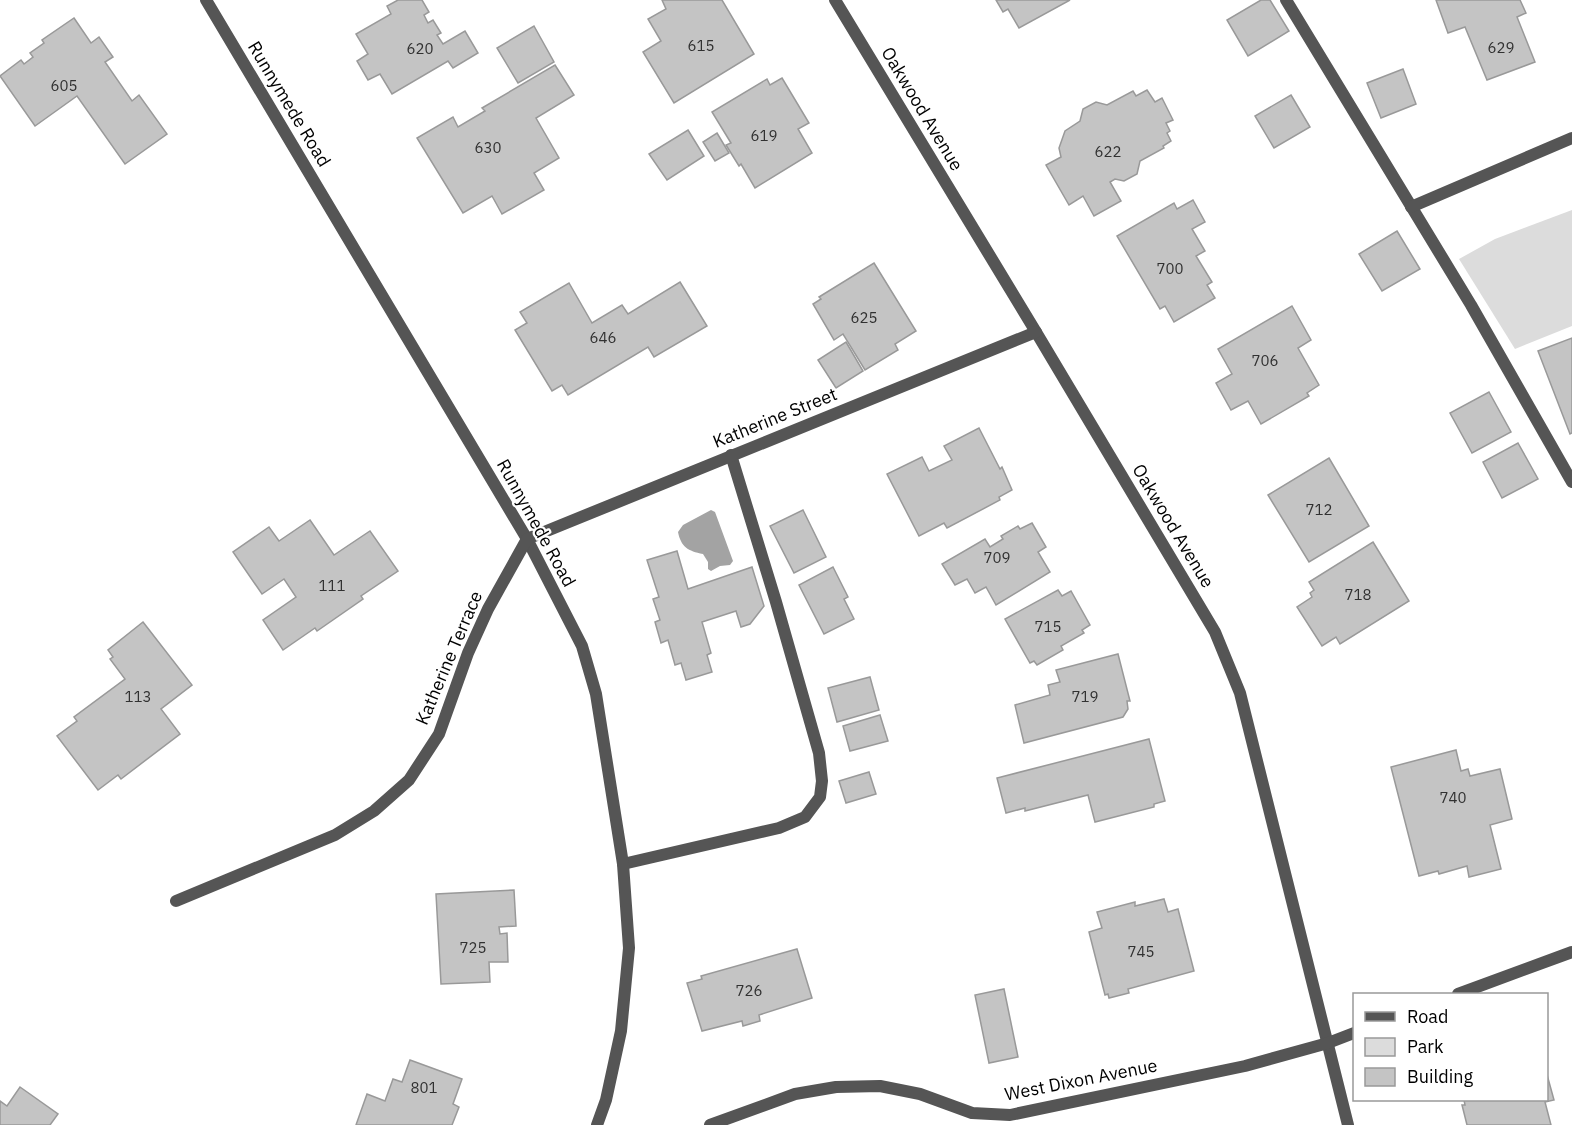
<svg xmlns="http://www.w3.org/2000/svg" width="1572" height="1125" viewBox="0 0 1572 1125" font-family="'IBM Plex Sans',sans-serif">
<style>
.green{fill:#dcdcdc}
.water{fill:#a3a3a3}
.building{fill:#c4c4c4;stroke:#999;stroke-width:1.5}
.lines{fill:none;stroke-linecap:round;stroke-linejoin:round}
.service{stroke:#555;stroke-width:12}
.minor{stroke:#555;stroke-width:12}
.labels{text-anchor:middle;stroke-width:4.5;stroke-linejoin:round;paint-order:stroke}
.number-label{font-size:15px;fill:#313131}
.street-label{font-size:18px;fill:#000;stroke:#fff}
</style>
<rect width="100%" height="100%" fill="#fff"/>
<path class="green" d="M1572 210V326L1515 349 1459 259 1495 239Z"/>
<path class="water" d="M711 510 715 512 733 561 730 565 720 566 711 571 708 569V562L703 554C688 551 681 547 678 532L683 525Z"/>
<g class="building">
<path d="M398 0H422L429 12 424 15 428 23 433 20 441 33 437 35 443 44 465 31 478 53 453 68 448 61 392 94 380 74 368 80 357 61 368 54 356 34 391 14 387 6Z"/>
<path d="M722 0 754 54 674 103 643 52 661 41 648 19 666 9 662 0Z"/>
<path d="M996 0H1070L1019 28 1008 9 1003 12Z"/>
<path d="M1261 0H1270L1289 31 1248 56 1227 20Z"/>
<path d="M1436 0H1520L1526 13 1517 17 1535 62 1487 80 1465 27 1448 33Z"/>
<path d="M74 18 91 43 99 37 113 57 105 62 132 101 139 95 167 134 125 164 77 96 35 126 0 76 21 60 24 64 33 57 30 53 44 43 42 40Z"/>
<path d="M534 26 554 62 518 83 497 48Z"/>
<path d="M555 65 574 95 536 118 559 158 534 173 544 190 502 214 492 196 463 213 417 138 453 117 458 127 485 111 482 108Z"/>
<path d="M1403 69 1416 104 1381 118 1367 83Z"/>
<path d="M782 78 809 123 798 129 812 153 755 188 741 164 739 166 726 145 731 143 712 112 767 79 770 85Z"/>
<path d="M1147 90 1155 102 1162 98 1173 120 1166 123 1170 131 1167 133 1171 141 1163 146 1164 148 1140 161 1137 174 1124 181 1115 179 1110 182 1121 201 1094 216 1083 196 1069 205 1046 165 1061 157 1059 148 1065 131 1080 121 1083 109 1096 102 1107 105 1133 91 1136 96Z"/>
<path d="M1291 95 1310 127 1274 148 1255 116Z"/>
<path d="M688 130 704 156 667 180 649 154Z"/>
<path d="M717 133 729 153 715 161 703 142Z"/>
<path d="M1193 200 1205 222 1192 229 1205 251 1196 256 1212 282 1207 285 1215 298 1174 322 1165 306 1160 309 1117 236 1174 203 1177 209Z"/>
<path d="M1397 231 1420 269 1382 291 1359 254Z"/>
<path d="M874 263 916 331 895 344 898 350 865 370 843 334 834 340 813 304 821 299 819 297Z"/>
<path d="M680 282 707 326 654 357 648 347 568 395 562 385 552 391 515 330 527 323 520 312 569 283 592 323 622 305 628 314Z"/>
<path d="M1292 306 1311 340 1298 348 1319 385 1307 393 1309 396 1261 424 1248 401 1231 410 1216 383 1232 374 1218 349Z"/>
<path d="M1572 338V433L1570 434 1538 351Z"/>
<path d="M846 342 863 371 836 388 818 360Z"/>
<path d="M1489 392 1511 432 1472 453 1450 413Z"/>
<path d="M979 428 1000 469 1002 467 1012 490 999 497 1000 500 947 528 944 523 919 536 887 474 922 457 929 471 952 460 944 446Z"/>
<path d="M1518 443 1538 479 1502 498 1483 462Z"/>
<path d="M1329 458 1369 526 1309 562 1268 495Z"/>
<path d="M803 510 826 557 794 573 770 526Z"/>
<path d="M310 520 334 555 370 531 398 571 361 596 363 599 317 631 315 628 283 650 263 620 296 597 284 579 262 594 233 552 269 527 279 541Z"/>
<path d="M1032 523 1046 547 1038 552 1050 572 996 605 986 587 975 593 967 579 955 585 942 564 985 539 990 547 1003 539 1001 536 1018 526 1020 529Z"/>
<path d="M1373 542 1409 601 1340 644 1336 637 1322 646 1297 607 1312 597 1310 593 1314 590 1309 582Z"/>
<path d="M677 551 688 589 752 567 764 606 750 624 741 627 736 611 702 622 711 653 707 655 712 672 686 680 681 663 675 665 668 640 661 643 655 622 660 620 653 599 659 597 647 560Z"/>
<path d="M833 567 848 597 844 599 854 619 824 634 799 585Z"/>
<path d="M1058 590 1062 596 1071 591 1090 625 1082 630 1084 633 1061 646 1063 650 1037 665 1034 661 1030 663 1005 619Z"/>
<path d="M143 622 192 685 161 709 180 734 121 779 118 775 98 790 57 736 77 721 74 717 125 679 110 659 113 657 108 650Z"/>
<path d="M1118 654 1130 701H1127L1128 709 1123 717 1024 743 1015 705 1050 695 1048 685 1060 682 1056 670Z"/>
<path d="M870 677 879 710 837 722 828 688Z"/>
<path d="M880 715 888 741 850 751 843 726Z"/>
<path d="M1149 739 1165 801 1154 804V807L1095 822 1088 795 1025 811V808L1006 813 997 778Z"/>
<path d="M1456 750 1461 771 1468 769 1470 776 1500 769 1512 819 1490 825 1501 869 1469 877 1467 866 1439 874 1438 871 1419 876 1391 767Z"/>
<path d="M869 772 876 794 846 803 839 781Z"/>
<path d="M514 890 516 926 499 927 500 934 507 933 508 962H489L490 982 441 984 436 894Z"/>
<path d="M1164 899 1168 912 1178 909 1194 971 1128 989 1129 993 1109 998 1108 994 1105 995 1089 932 1102 928 1097 912 1135 902V906Z"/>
<path d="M797 949 812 998 759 1015 760 1021 743 1026 742 1021 702 1031 687 983 702 979 701 976Z"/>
<path d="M1004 989 1018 1057 989 1063 975 995Z"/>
<path d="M410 1060 462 1079 453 1104 459 1107 452 1125H356L367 1094 385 1101 393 1079 402 1082Z"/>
<path d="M1546 1071 1554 1100 1545 1102 1551 1125H1467L1462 1105H1465L1464 1100H1546Z"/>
<path d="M20 1087 58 1114 50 1125H0V1101L7 1106Z"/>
</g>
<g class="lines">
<g class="service">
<path d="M1286 0 1471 305 1572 482"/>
<path d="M1411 207 1572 138"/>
<path d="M623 864 779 828 805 817 820 797 822 781 819 753 776 602 731 455"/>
</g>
<g class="minor">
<path d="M206 0 527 539 582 646 596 694 623 864 629 948 621 1031 606 1100 597 1125"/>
<path d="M835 0 1036 332 1215 632 1240 693 1348 1125"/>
<path d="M176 901 335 835 374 811 409 780 439 734 468 653 488 609 527 539 1036 332"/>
<path d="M1458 994 1572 952"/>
<path d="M710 1125 795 1094 836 1087 880 1086 920 1094 972 1113 1010 1115 1245 1066 1328 1043 1354 1033"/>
</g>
</g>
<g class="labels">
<g class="number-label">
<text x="701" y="51">615</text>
<text x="1501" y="53">629</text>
<text x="420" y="54">620</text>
<text x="64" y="91">605</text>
<text x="764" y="141">619</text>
<text x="488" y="153">630</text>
<text x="1108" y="157">622</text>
<text x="1170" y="274">700</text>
<text x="864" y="323">625</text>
<text x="603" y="343">646</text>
<text x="1265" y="366">706</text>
<text x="1319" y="515">712</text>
<text x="997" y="563">709</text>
<text x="332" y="591">111</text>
<text x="1358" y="600">718</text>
<text x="1048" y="632">715</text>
<text x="138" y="702">113</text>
<text x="1085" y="702">719</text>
<text x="1453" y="803">740</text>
<text x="473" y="953">725</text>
<text x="1141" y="957">745</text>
<text x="749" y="996">726</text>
<text x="424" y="1093">801</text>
</g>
<g class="street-label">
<text transform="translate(289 104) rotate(59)" y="6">Runnymede Road</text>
<text transform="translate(922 109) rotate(59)" y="6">Oakwood Avenue</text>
<text transform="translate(775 418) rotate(-22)" y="6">Katherine Street</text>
<text transform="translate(536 523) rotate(61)" y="6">Runnymede Road</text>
<text transform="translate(1173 526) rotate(59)" y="6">Oakwood Avenue</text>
<text transform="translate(449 658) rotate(-67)" y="6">Katherine Terrace</text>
<text transform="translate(1081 1080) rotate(-11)" y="6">West Dixon Avenue</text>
</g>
</g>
<rect x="1353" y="993" width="195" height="108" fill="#ffffff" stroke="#999999" stroke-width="1.5"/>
<rect x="1365" y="1012" width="30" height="9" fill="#555555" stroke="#999999" stroke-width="1.5"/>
<text x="1407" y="1023" font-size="18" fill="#000000">Road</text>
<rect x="1365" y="1038" width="30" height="18" fill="#dcdcdc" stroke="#999999" stroke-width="1.5"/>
<text x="1407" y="1053" font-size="18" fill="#000000">Park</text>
<rect x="1365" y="1068" width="30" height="18" fill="#c4c4c4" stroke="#999999" stroke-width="1.5"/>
<text x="1407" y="1083" font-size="18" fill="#000000">Building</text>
</svg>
